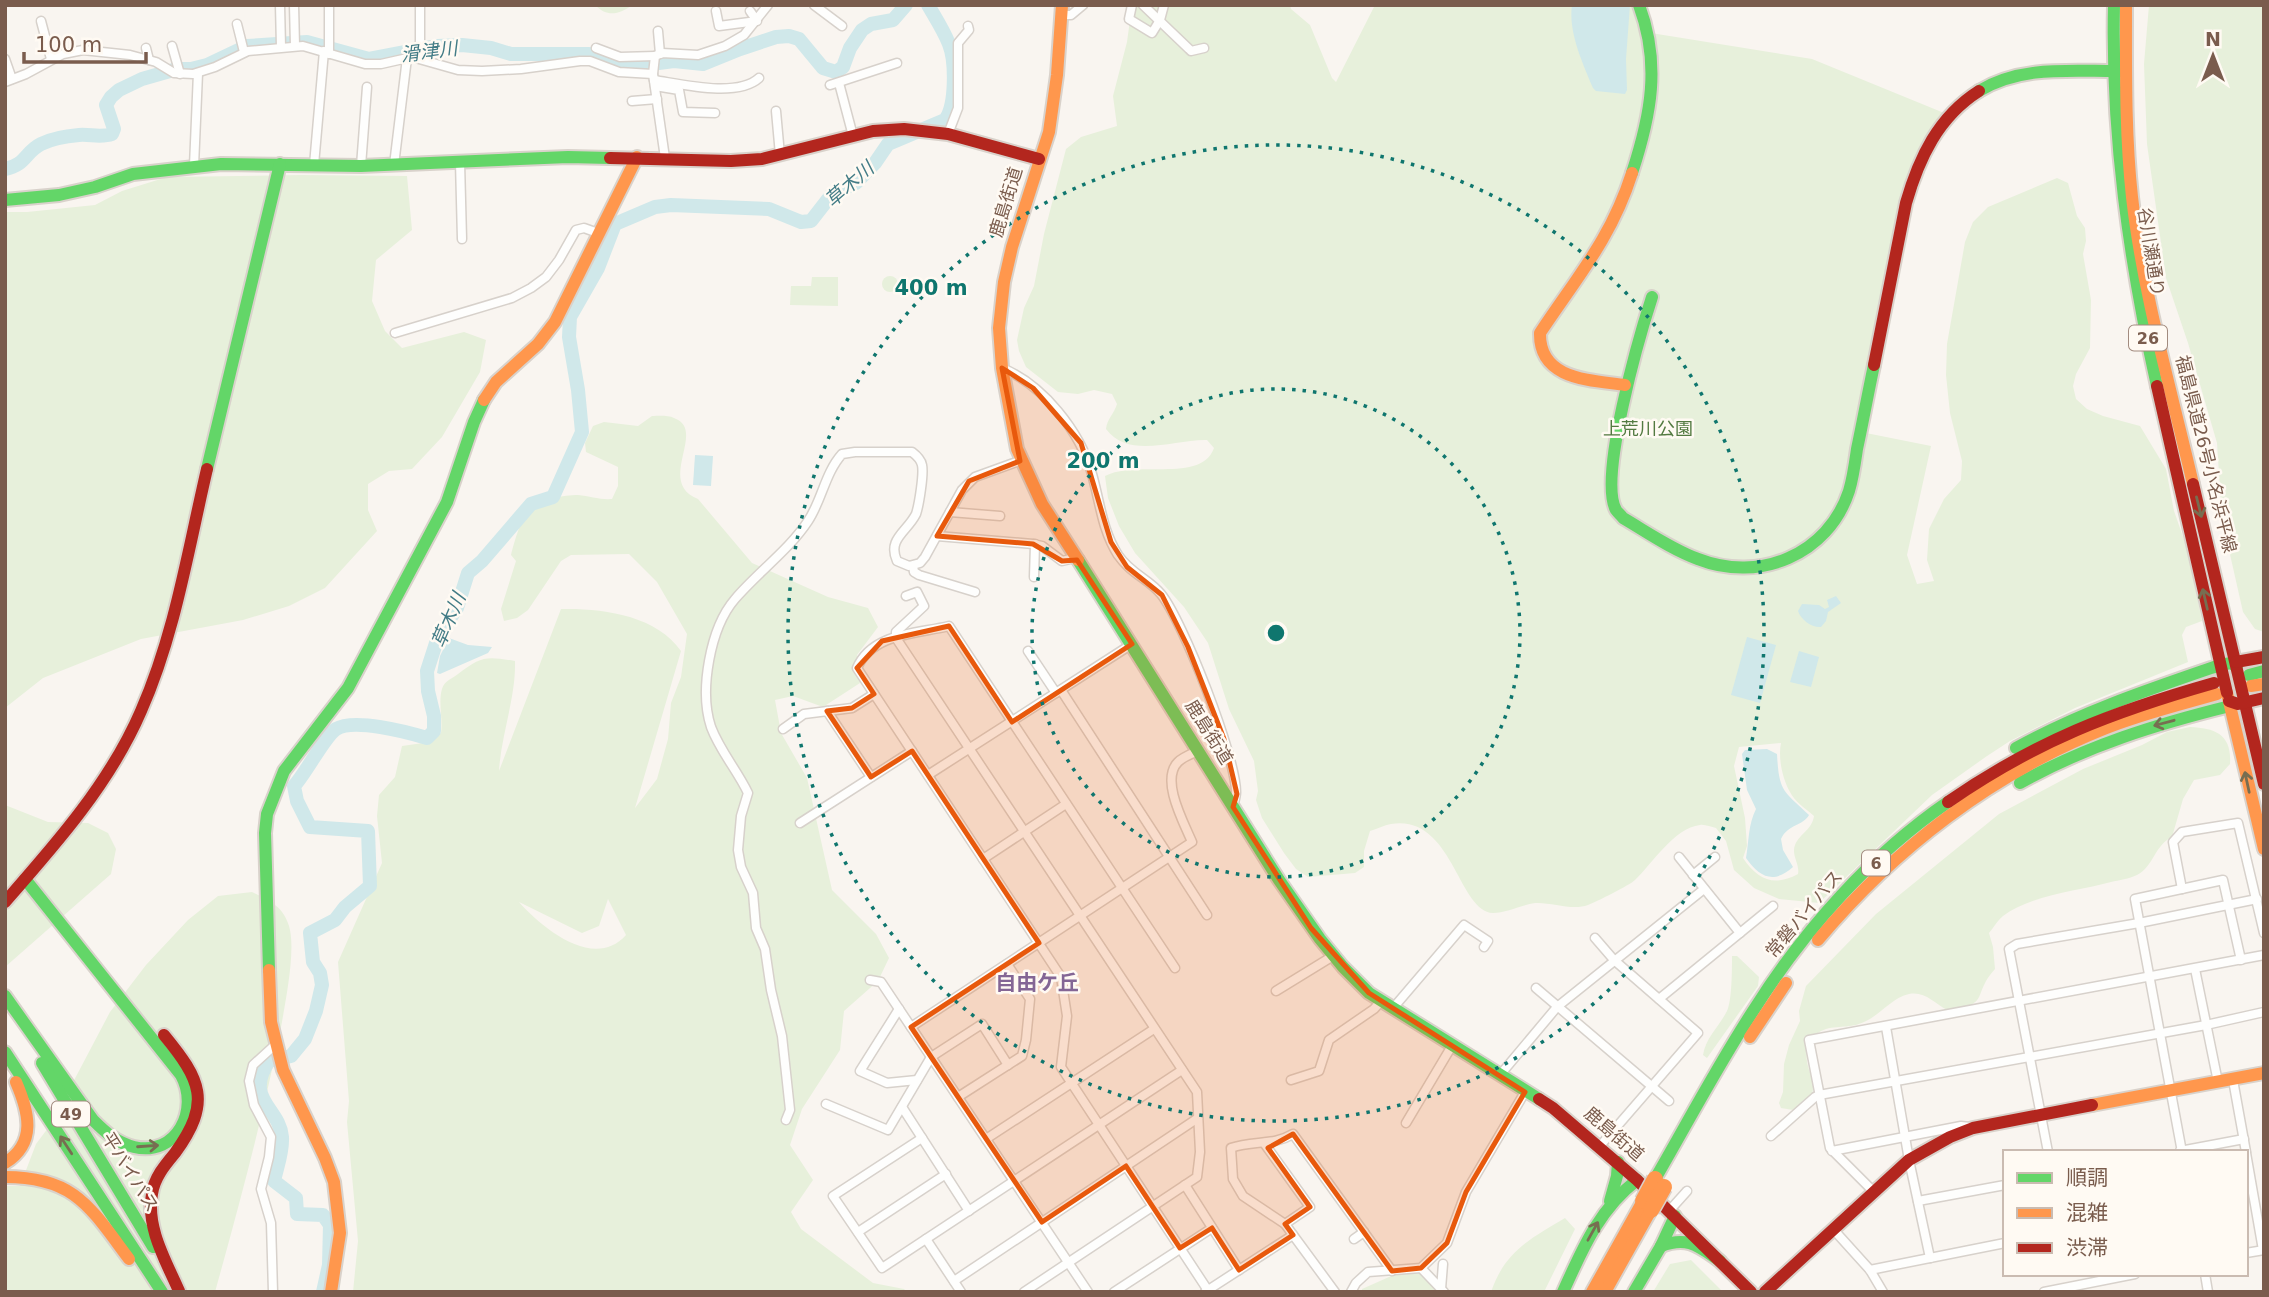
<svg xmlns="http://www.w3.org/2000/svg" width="2269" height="1297" viewBox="0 0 2269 1297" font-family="'DejaVu Sans','Noto Sans JP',sans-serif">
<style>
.green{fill:#e7f0db;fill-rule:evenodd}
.water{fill:#d0e8ea}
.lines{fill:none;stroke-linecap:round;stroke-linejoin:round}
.river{stroke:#d0e8ea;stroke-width:14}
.street-casing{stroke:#d7d1cb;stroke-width:11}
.fast-casing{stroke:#d9d2cb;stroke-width:16}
.slow-casing{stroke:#d9d2cb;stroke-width:16}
.jam-casing{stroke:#d9d2cb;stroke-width:16}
.street{stroke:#fefefd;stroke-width:8}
.fast{stroke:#63d668;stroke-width:12}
.slow{stroke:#ff974d;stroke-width:12}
.jam{stroke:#b3261e;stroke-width:12}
.slow-bridge-casing{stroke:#dad1cc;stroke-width:19;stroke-linecap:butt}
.slow-bridge{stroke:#ff974d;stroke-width:16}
.oneway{stroke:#776e51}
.marked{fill:#e8590c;fill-opacity:0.2;stroke:#e8590c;stroke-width:5;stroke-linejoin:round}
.ring{fill:none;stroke:#0f766e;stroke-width:3.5;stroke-dasharray:3.5 7}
.labels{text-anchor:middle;stroke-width:5;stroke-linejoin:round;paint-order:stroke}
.shield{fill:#fffaf3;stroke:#a28b7f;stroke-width:2}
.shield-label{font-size:16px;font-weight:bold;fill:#7a5c4d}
.street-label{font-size:18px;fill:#7a5c4d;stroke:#fffaf3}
.park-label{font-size:18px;fill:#537a41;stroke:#fffaf3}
.water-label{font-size:19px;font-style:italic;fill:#437c86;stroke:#fffaf3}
.quarter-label{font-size:21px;font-weight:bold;fill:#846695;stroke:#fffaf3}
.centre{fill:#0f766e;stroke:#fffaf3;stroke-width:3.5}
.ring-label{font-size:21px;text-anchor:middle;font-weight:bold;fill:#0f766e;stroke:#fffaf3;stroke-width:5;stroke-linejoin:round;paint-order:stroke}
</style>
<rect width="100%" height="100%" fill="#f9f5f0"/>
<g class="green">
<path d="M595 5H633C619 14 608 18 595 5Z"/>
<path d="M1132 5H1290L1291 9 1310 25 1332 78 1336 82 1375 5H1639L1651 33 1812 59 1949 115 1923 152 1861 432 1931 446 1907 555 1917 584 1934 581 1927 560 1929 529 1944 499 1961 480 1962 461 1950 413 1946 375 1947 344 1965 242 1973 222 1988 207 2057 178 2068 183 2077 216 2085 228 2086 241 2083 254 2091 300 2090 348 2076 374 2073 386 2076 399 2087 409 2103 416 2140 426 2166 469 2174 511 2187 548 2202 621 2186 627 2182 635 2188 662 2075 708 2010 741 1987 756 1932 795 1819 903 1779 899 1754 888 1734 870 1726 841 1716 828C1711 827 1704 824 1700 825 1674 828 1652 864 1635 880 1630 885 1596 902 1588 905 1572 911 1552 902 1535 903 1521 905 1506 913 1493 913 1458 912 1453 814 1391 824 1384 825 1377 829 1370 831L1364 851V867L1355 873 1308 877 1296 869 1284 853 1262 818 1256 800 1258 791 1254 761 1229 709 1208 643 1184 607 1135 553 1119 526 1108 498 1105 476C1137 459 1201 484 1214 448L1207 440C1175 439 1129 460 1106 429 1107 419 1114 414 1117 404L1112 394 1094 390 1078 394 1058 392 1026 367 1019 351 1017 340 1024 308 1034 286 1044 234 1066 149 1081 137 1117 126 1113 96 1127 42ZM1781 743C1778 757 1782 778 1790 792 1794 801 1806 809 1814 816 1812 830 1800 833 1795 845 1791 855 1800 864 1798 874 1774 887 1758 880 1743 858L1747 846 1745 818 1734 766 1739 747Z"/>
<path d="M2149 5H2264V632L2255 629 2243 612 2222 519 2217 443 2188 343 2166 278 2147 144 2144 64Z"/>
<path d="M301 175 407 176 412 230 376 260 372 301 385 331 402 348 464 332 486 340 480 372 442 437 412 469 389 471 368 484V510L377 531 325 588 289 606 243 620 141 639 43 678 5 708V212H27L95 205 122 191 167 177Z"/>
<circle cx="890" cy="284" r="8"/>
<path d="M812 277H838V306L790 305 791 286H811Z"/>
<path d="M652 416C658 416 668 415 674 418 708 430 655 482 698 499L752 563 828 597 868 608 878 627 857 655 860 683 823 707 793 696 775 700 781 733 807 778 832 890 876 934 889 958 878 981 844 1011 840 1050 802 1109 790 1145 813 1180 791 1212 801 1229 873 1283 904 1289 907 1292H353L358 1241 347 1122 349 1101 338 962 382 863 377 816 379 795 395 777 402 746 423 743 441 733C443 719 438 702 442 689 444 681 453 678 458 674 481 656 486 656 515 661 516 698 501 735 499 771L561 609C602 608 656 615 681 651L635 808 657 779 668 739 671 703 681 677 687 634 657 582 629 554 571 555 561 561 528 610 517 618 504 621 501 609 516 561 511 555C514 543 521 517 530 509 541 499 564 495 578 495 590 496 600 500 612 499L618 486V467L586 452 585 443 593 426 604 422 638 426ZM608 899 626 935C594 971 542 928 519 902L582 933 599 926Z"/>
<path d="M2190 727C2216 728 2232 735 2230 764L2220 775 2194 780 2183 799 2172 837C2154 846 2154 866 2137 875 2129 879 2119 880 2111 882 2078 891 2031 895 2003 916 1998 920 1994 927 1989 933L1993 947 1995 969C1971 995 1992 1005 1947 1010 1934 1003 1925 991 1909 994 1894 997 1881 1013 1868 1020 1852 1029 1841 1025 1826 1029 1800 1038 1804 1064 1815 1083L1811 1097 1793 1110 1781 1108 1779 1103 1783 1092 1784 1064 1789 1045 1800 1021 1799 1011 1806 986 1876 914 1999 814 2083 769 2142 745 2167 732Z"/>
<path d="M5 805 48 822 88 823 108 833 116 849 111 874 5 967Z"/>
<path d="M252 892C270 901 283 906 289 926 296 949 286 998 282 1022 264 1113 240 1202 215 1292H5V1186H20L36 1144 51 1124 110 1012 146 965 188 920 218 896Z"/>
<path d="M1732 956H1737L1759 977 1758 986 1707 1058 1703 1055C1706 1037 1719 1027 1727 1011 1732 1001 1732 969 1732 956Z"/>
<path d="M1565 1218 1575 1229 1544 1292H1491C1505 1251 1530 1239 1565 1218Z"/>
<path d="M1691 1260 1723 1292H1653L1670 1264Z"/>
<path d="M1398 1273 1432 1274 1446 1292H1362V1289Z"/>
</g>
<g class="water">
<path d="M1572 5H1630L1626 59 1627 90 1625 94 1596 91 1593 88C1583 64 1568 32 1572 5Z"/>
<path d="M695 455 713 456 711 486 693 485Z"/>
<path d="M1836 596 1841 603 1828 612 1826 621 1821 627C1812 628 1801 620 1798 611L1802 604 1819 605 1825 609 1829 607 1827 600Z"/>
<path d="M1747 637 1776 645 1760 703 1731 695Z"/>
<path d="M449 638 468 645 492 647 488 653 440 674 437 673 440 656Z"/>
<path d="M1799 651 1819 657 1811 687 1790 682Z"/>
<path d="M1767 749 1777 754C1779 792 1783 790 1809 815 1803 826 1788 824 1781 839L1783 850 1793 867C1774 884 1760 878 1746 858 1749 841 1748 825 1756 809L1747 790 1742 754 1745 750Z"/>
</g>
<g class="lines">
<g class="river">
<path d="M5 169C26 165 25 152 41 144 51 139 67 136 79 135 90 134 101 138 112 134L114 129 106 105 111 97 119 90 142 79 177 69H191L207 65 247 46 307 42 369 59 437 46 462 45 491 48 511 54H589L636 66 674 61 703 64 740 49 776 37 789 36 799 39 823 68 836 72 843 67 850 48 862 30 871 24 893 20 906 5"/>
<path d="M323 1292 329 1265 330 1225 323 1215 297 1214 296 1198 274 1181C277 1167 283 1152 282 1137 280 1108 243 1099 269 1061L291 1056 305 1039 316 1011 322 985 320 973 313 962 310 933 335 920 345 907 370 886 368 831 310 827 297 801 294 786C306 773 325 736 336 729 354 718 407 732 427 738L434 731V716L428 691 427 671 438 637 457 608 468 573 482 561 531 504 553 497 582 432 578 390 569 337 570 317 598 268 615 224 655 207 671 205 769 209 801 222 811 221 832 194 856 183 875 163 888 144 945 120C956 106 956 62 949 44 944 31 935 17 928 5"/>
</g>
<g class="street-casing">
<g id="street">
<path d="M280 5 281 47"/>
<path d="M294 5 295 46"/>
<path d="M420 5V58"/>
<path d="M814 5 842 26"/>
<path d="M1132 5 1129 19 1152 33 1160 20 1164 5"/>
<path d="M1143 5 1189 49 1191 51 1204 48"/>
<path d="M716 11 719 26 757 21 750 11"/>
<path d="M1061 15H1071L1083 5"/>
<path d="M41 21 51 59"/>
<path d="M237 24 244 52"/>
<path d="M658 31 660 54"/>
<path d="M172 46 180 74"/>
<path d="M146 48 149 60"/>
<path d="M596 48 620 57 655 56"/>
<path d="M329 54V5"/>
<path d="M5 59 12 79"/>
<path d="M654 80C681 84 737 98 759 78"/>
<path d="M5 82 26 74 63 54 83 50 130 55 156 62 174 73 193 74 215 67 248 51 303 46 365 64H381L412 57 458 70 482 71 521 69 580 61H590L619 72 653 74"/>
<path d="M839 83 853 136"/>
<path d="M830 85 897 63"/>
<path d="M655 86 679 90 683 112 715 113"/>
<path d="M632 101 657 99"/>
<path d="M776 111 780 155"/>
<path d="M948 134 958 108V43L969 30 968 26"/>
<path d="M665 158 653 74 655 56 662 53 698 55 725 46 744 35 768 5"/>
<path d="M460 162 462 239"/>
<path d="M314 165 324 51"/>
<path d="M394 165 407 58"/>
<path d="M194 166 198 73"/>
<path d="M361 166 367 87"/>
<path d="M395 333 512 298 531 288 546 277 559 260 576 230 584 228 598 233"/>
<path d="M1002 368C1043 385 1080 431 1092 474 1100 502 1102 530 1118 555 1131 574 1149 579 1161 594 1183 621 1236 757 1236 792 1236 797 1234 802 1233 807"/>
<path d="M950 512 1000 516"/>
<path d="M937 536 1033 544 1042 546 1062 561 1075 558"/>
<path d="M913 566 914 572 919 575 975 592"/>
<path d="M1034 577 1035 544"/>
<path d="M906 596 917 592 924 606 896 632V638L1197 1092 1200 1152 1197 1177 1024 1292"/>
<path d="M1028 651 1056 693"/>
<path d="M1061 690 1207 915"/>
<path d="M827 711 871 777"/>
<path d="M783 729 804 714 852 708 874 694"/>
<path d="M928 775 1132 644"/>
<path d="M800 823 912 751"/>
<path d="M1679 857 1740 933"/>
<path d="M983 859 1066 804"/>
<path d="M1693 875 1715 857"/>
<path d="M2182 889 2173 842 2182 832 2238 823 2264 933"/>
<path d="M1595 938 1614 960 1698 1033 1600 1146"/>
<path d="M1175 968 949 626C916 634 872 633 857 668L1061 977 1067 1016 1061 1067 1209 1292"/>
<path d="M2195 969 2218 1082"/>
<path d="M870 980 881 982 1088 1292"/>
<path d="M1536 988 1669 1101"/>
<path d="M1276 991 1333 956"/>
<path d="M1659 999 1773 906"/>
<path d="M1394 1007 1464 925 1488 941 1484 947"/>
<path d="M899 1009 860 1071 887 1083 917 1080"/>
<path d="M911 1027 1192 842C1184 823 1160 780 1178 762 1183 757 1191 754 1198 751"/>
<path d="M1886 1027 1909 1160 1930 1258"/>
<path d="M1500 1075 1557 1007 1704 889"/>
<path d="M1291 1080 1319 1071 1329 1040 1374 1009 1382 1000"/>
<path d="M2233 1080 2246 1152"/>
<path d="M958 1097 1022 1056 1026 1040 1030 999 1007 964"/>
<path d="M826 1104 888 1130 931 1057 982 1024 1008 1065"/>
<path d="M902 1107 969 1211"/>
<path d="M786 1120 790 1110 782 1036 771 990 765 949 756 928 753 893 741 867 738 850 741 816 748 793C737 770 720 751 711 727 699 691 710 628 735 599 758 572 789 550 808 521 822 500 825 473 842 454L855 452H912C916 455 921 460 922 465 924 474 919 505 916 514 907 532 887 539 897 561L909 566 920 563 925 557 962 490 975 477 1022 460"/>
<path d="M1406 1123 1453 1044"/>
<path d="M1771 1136 1815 1097 1819 1095 2206 1025 2264 1012"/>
<path d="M922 1138 833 1196 882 1268 1182 1070"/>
<path d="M986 1139 1154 1029"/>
<path d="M1264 1143 1310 1207 1285 1224"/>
<path d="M1832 1151 1961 1126 1970 1127"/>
<path d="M2180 1151 2244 1139"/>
<path d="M2048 1152 2009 949 2017 944 2139 923 2257 899"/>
<path d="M2182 1152 2135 899 2223 880 2241 960"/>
<path d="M2246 1153 2263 1250"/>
<path d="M1185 1185 1239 1270"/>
<path d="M1874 1192 1830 1148 1809 1040 2264 955"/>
<path d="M1918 1201 2005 1185"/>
<path d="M1669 1211 1687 1191"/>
<path d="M1833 1229 1870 1270 1883 1292"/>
<path d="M858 1232 946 1174"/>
<path d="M926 1239 961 1292"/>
<path d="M1354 1239 1364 1232"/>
<path d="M2246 1253 2264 1250"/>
<path d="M1421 1268 1444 1292"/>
<path d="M1870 1270 2005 1243"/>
<path d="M2205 1274 2208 1292"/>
<path d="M954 1281 1198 1118"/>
<path d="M1441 1289 1443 1264"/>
<path d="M273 1292 271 1223 261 1189 269 1157 271 1137 254 1105 249 1081 253 1065 275 1045"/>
<path d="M1114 1292 1212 1228"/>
<path d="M1205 1292 1293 1235"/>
<path d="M1335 1292 1285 1224 1243 1196 1233 1179 1231 1148C1253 1140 1273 1146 1293 1134L1392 1271"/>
<path d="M1351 1292 1356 1283 1368 1272 1421 1268 1447 1243 1466 1192 1525 1092"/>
<path d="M2044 1292 2135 1274"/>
</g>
</g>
<g class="fast-casing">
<g id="fast">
<path d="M2114 5C2111 134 2129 260 2157 386"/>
<path d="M1979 91C2023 64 2076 72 2125 71"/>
<path d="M1632 173C1651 115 1661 64 1639 5"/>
<path d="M5 200 59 195 95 187 133 174 221 164 361 166 568 157 610 158"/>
<path d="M1652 297C1640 334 1598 478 1616 510 1618 513 1621 515 1623 518 1647 532 1671 549 1698 559 1759 583 1828 555 1849 491 1853 478 1855 463 1857 449 1863 421 1868 393 1874 365"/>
<path d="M207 469 280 164"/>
<path d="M1078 560 1279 880 1320 939 1343 967 1369 993 1539 1099"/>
<path d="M2249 675 2264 671"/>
<path d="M2016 748C2081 712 2150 689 2220 665L2231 663 2237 667"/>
<path d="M2020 783C2086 746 2157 724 2230 706"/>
<path d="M269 970 265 833 267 814 284 771 348 688 447 502 474 422 484 400"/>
<path d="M5 996 93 1120C105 1132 117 1143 134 1147 177 1157 200 1109 181 1075L25 879"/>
<path d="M5 1052 162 1292"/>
<path d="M42 1063 153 1247"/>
<path d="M1655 1179C1688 1122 1719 1063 1755 1008 1805 929 1871 855 1948 802"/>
<path d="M1610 1201 1617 1176 1618 1162"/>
<path d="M1661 1246C1688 1236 1698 1246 1720 1261"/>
<path d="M1563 1292C1582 1250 1599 1209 1637 1180"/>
<path d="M1634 1292 1661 1246 1675 1216"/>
</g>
</g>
<g class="slow-casing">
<g id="slow">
<path d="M1062 5 1057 75 1049 132 1012 247 1004 282 999 328 1002 368 1017 449 1042 504 1078 560"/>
<path d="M2126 5C2126 69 2125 133 2132 197 2143 294 2171 389 2193 484"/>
<path d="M1625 385C1590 380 1539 380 1540 333 1577 277 1611 239 1632 173"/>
<path d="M484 400 496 382 538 344 555 322 637 157"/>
<path d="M2251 686 2264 684"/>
<path d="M2227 693 2264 849"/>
<path d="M1818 940C1895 848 1992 774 2104 729 2141 714 2179 705 2217 694"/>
<path d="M269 970 271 1022 283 1070 325 1158 334 1182 340 1233 331 1292"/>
<path d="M1750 1037 1786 983"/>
<path d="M2092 1105 2264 1073"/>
<path d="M5 1163C37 1143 29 1112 16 1082"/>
<path d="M5 1177C75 1177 90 1207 129 1259"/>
<path d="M1592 1292 1643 1201"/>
<path d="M1605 1292 1651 1210"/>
</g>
</g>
<g class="jam-casing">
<g id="jam">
<path d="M610 158 731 161 762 159 873 131 904 129 948 134 1039 159"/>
<path d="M1874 365 1906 203C1919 158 1938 117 1979 91"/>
<path d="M2157 386 2227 693"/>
<path d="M2193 484 2264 784"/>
<path d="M2236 662 2264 657"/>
<path d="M2229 701 2238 704 2264 698"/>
<path d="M1948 802C2036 741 2112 712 2214 683"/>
<path d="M5 902C56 844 110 783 141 711 175 634 188 550 207 469"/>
<path d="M164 1035C201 1080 212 1102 175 1153 165 1165 154 1178 152 1194 146 1228 166 1261 179 1291"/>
<path d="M1539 1099 1553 1108 1637 1180 1751 1292"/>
<path d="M1765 1292 1909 1160 1950 1137 1973 1128 2092 1105"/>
</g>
</g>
<use href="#street" class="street"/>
<use href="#fast" class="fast"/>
<use href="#slow" class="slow"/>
<use href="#jam" class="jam"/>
<g class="slow-bridge-casing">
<g id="slow-bridge">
<path d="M1643 1201 1655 1179"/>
<path d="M1651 1210 1664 1187"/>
</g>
</g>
<use href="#slow-bridge" class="slow-bridge"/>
</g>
<defs><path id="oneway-shaft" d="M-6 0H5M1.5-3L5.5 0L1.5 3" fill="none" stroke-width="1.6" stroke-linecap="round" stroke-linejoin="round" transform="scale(1.75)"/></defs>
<g class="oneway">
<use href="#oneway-shaft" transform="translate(2199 507) rotate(76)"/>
<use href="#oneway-shaft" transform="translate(2205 599) rotate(-103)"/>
<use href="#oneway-shaft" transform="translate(2164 723) rotate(165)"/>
<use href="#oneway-shaft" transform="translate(2247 782) rotate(-102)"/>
<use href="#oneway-shaft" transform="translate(66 1145) rotate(-123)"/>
<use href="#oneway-shaft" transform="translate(148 1146) rotate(-4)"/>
<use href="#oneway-shaft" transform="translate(1593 1231) rotate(-61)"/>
</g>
<path class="marked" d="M1002 368 1033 388 1081 443 1111 542 1127 567 1162 595 1188 647 1224 739 1237 794 1233 807 1311 928 1369 993 1525 1092 1466 1192 1447 1243 1421 1268 1392 1271 1293 1134 1268 1148 1310 1207 1285 1224 1293 1235 1239 1270 1212 1228 1180 1248 1126 1166 1042 1222 911 1027 1039 943 912 751 871 777 827 711 852 708 874 694 857 668 882 641 949 626 1012 722 1132 644 1077 560 1062 561 1033 544 937 536 969 481 1020 461Z"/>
<g class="ring">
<circle cx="1276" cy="633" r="244"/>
<circle cx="1276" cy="633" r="488"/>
</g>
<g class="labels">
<g class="shield">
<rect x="2129" y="325.5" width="38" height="25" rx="5"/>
<rect x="1862" y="850.5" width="28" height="25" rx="5"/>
<rect x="52" y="1101.5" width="38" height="25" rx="5"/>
</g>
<g class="shield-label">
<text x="2148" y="344">26</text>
<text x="1876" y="869">6</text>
<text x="71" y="1120">49</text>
</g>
<g class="street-label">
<text transform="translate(1006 202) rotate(-73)" y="6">鹿島街道</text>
<text transform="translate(2151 252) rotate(81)" y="6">谷川瀬通り</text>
<text transform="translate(2206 454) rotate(76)" y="6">福島県道26号小名浜平線</text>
<text transform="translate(1209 732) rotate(58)" y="6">鹿島街道</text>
<text transform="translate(1804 914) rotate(-50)" y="6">常磐バイパス</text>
<text transform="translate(1614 1134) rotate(41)" y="6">鹿島街道</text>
<text transform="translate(130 1172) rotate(58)" y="6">平バイパス</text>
</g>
<g class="park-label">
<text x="1648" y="435">上荒川公園</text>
</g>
<g class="water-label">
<text transform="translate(429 51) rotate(-7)" y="7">滑津川</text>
<text transform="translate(849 184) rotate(-41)" y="7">草木川</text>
<text transform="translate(448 620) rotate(-67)" y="7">草木川</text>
</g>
<g class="quarter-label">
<text x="1037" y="990">自由ケ丘</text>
</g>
</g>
<circle cx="1276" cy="633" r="10" class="centre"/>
<g class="ring-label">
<text x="931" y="295">400 m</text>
<text x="1103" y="468">200 m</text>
</g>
<rect width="2269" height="1297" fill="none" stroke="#7a5c4d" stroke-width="14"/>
<rect x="2003" y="1150" width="245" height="126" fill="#fffaf3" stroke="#cabbb1" stroke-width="2"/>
<rect x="2017" y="1173" width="35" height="10" fill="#63d668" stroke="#cabbb1" stroke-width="2"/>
<text x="2066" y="1185" font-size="21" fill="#7a5c4d">順調</text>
<rect x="2017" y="1208" width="35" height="10" fill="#ff974d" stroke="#cabbb1" stroke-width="2"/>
<text x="2066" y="1220" font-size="21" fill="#7a5c4d">混雑</text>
<rect x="2017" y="1243" width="35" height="10" fill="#b3261e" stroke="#cabbb1" stroke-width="2"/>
<text x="2066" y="1255" font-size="21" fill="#7a5c4d">渋滞</text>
<g transform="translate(2213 56)" stroke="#fffaf3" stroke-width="5" paint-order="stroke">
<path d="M0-5L12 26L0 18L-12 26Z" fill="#7a5c4d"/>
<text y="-10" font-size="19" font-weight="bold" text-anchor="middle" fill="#7a5c4d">N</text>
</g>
<path d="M24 52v10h122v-10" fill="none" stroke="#7a5c4d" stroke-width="3.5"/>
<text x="35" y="52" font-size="21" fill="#7a5c4d" stroke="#fffaf3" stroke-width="5" paint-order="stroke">100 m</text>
</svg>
